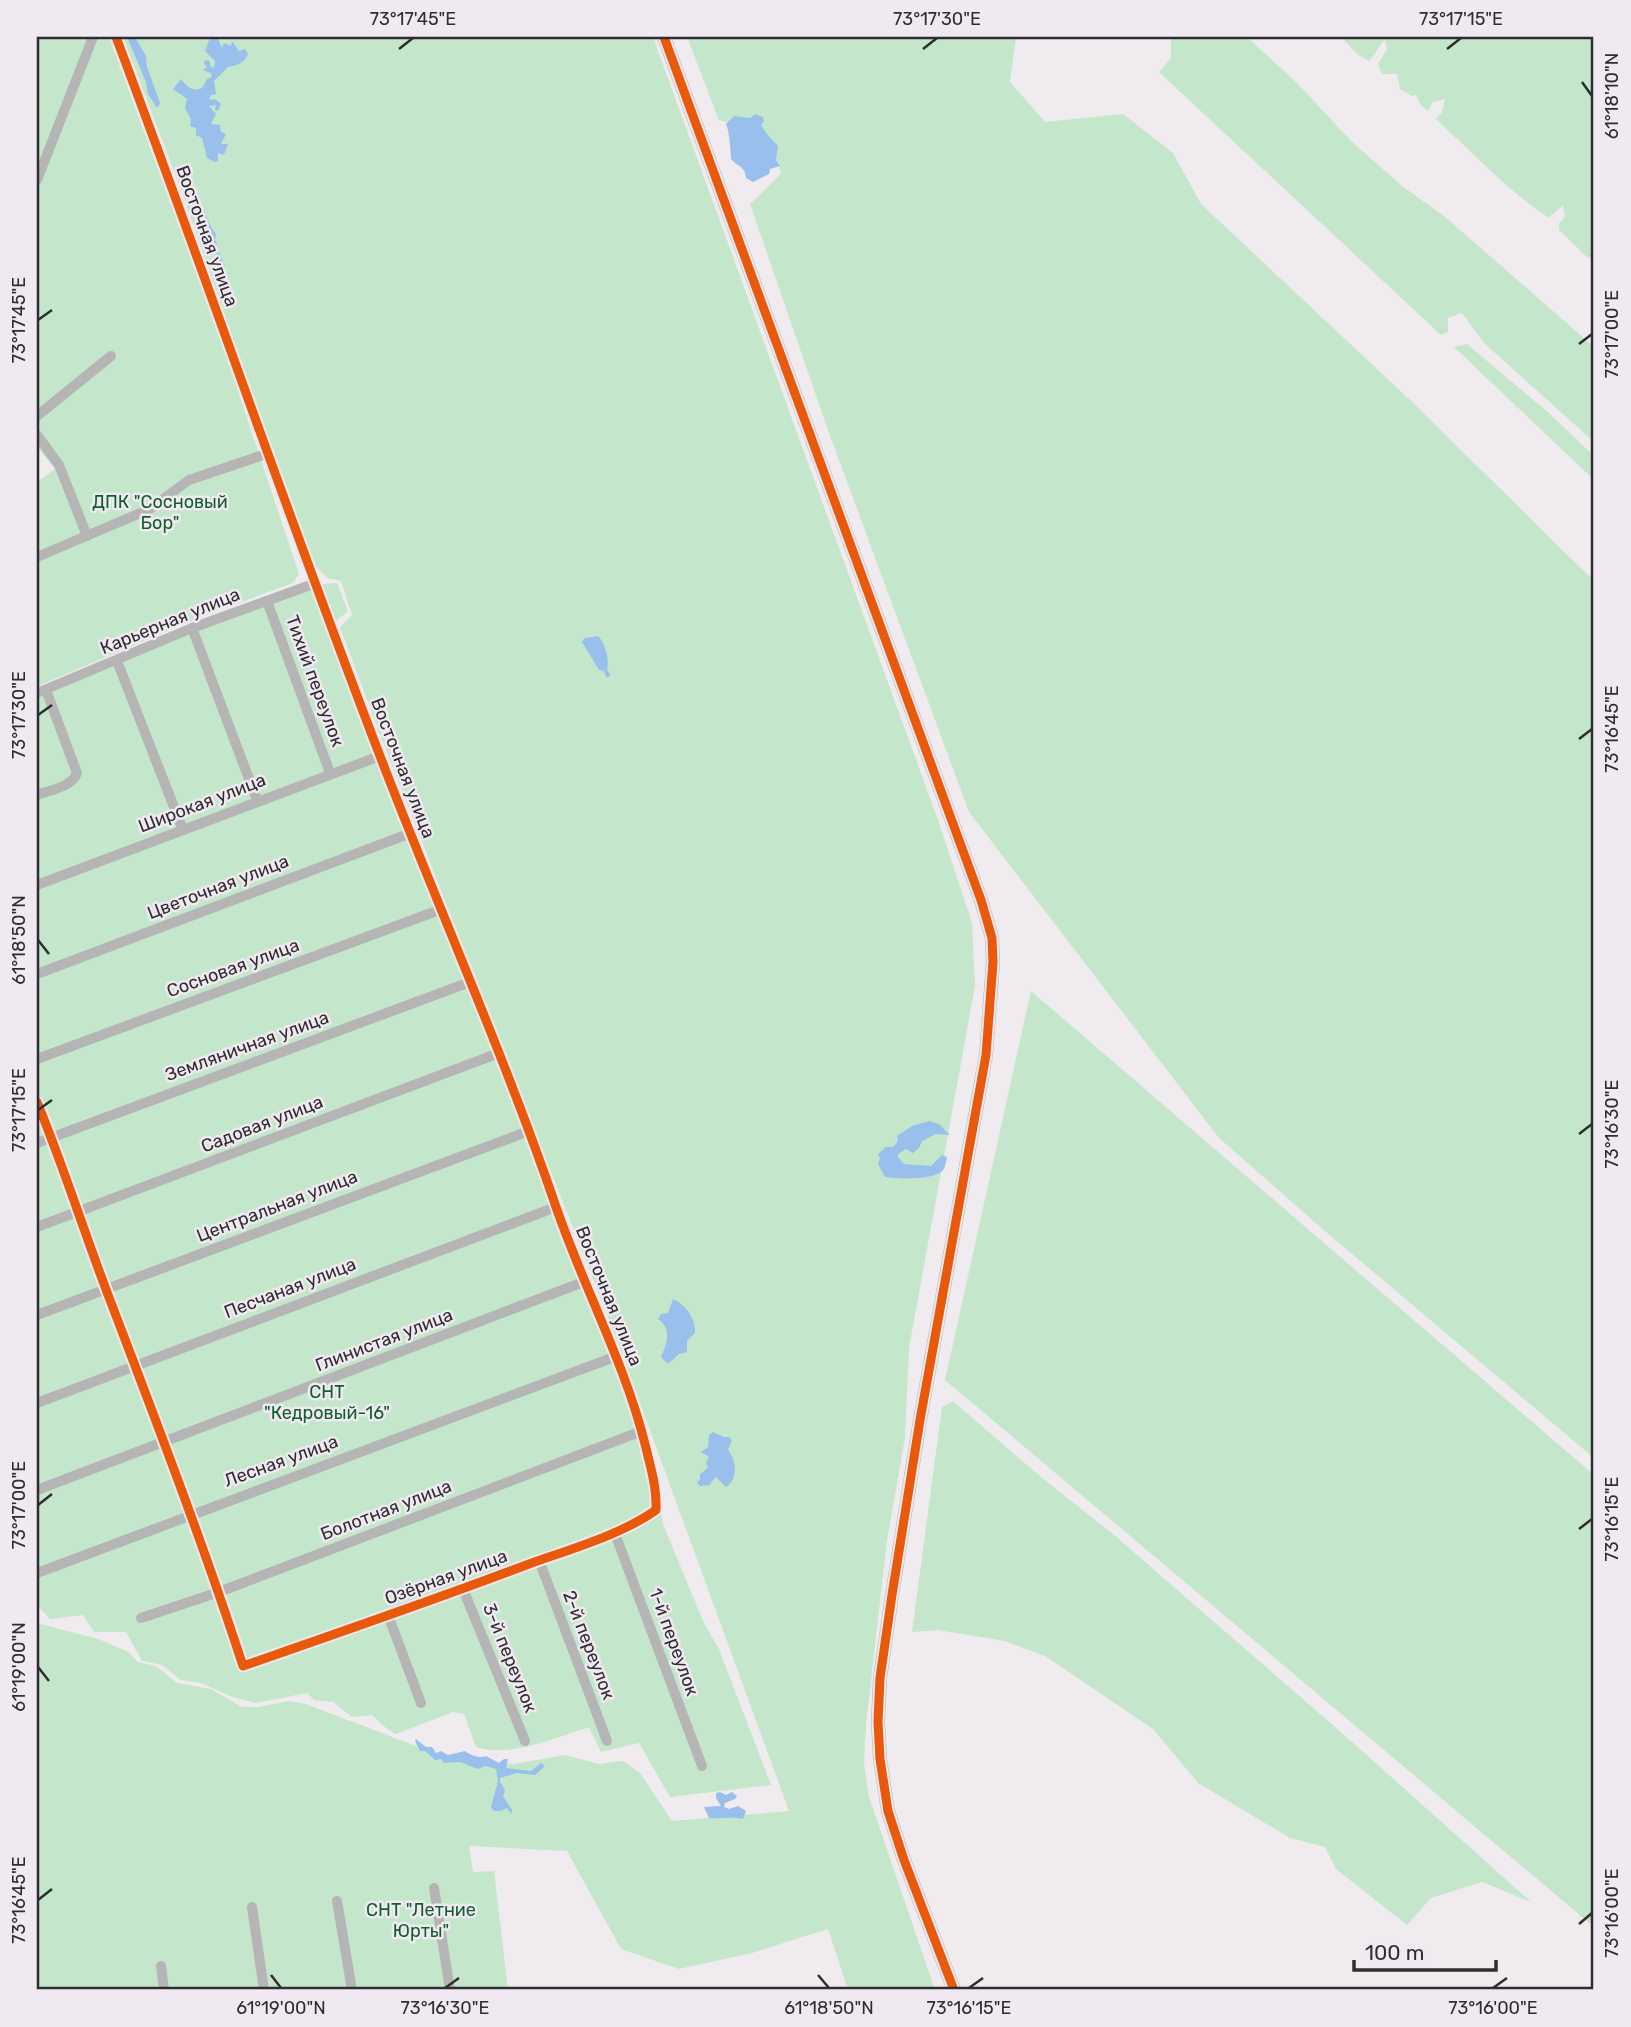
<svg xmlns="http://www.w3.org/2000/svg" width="1631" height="2027" viewBox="0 0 1631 2027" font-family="Rubik,sans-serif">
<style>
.green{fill:#c4e7cb}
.water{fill:#99c0ec}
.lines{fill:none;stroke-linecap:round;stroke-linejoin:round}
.minor{stroke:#b6b5b5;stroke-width:10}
.tertiary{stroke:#b6b5b5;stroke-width:14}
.cycleway-casing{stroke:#f0e9f1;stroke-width:13}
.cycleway{stroke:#e8590c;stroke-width:9}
.ticks{fill:none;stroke:#2f2d30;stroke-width:2.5}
.labels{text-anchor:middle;stroke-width:5;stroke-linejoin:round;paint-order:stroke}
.street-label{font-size:18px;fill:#2f2d30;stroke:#f0e9f1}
.park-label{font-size:18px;fill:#0f5f2c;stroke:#f0e9f1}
.neatline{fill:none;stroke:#2f2d30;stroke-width:2.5}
.ticks-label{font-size:18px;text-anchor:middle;fill:#2f2d30}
</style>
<rect width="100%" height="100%" fill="#efebef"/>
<g class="green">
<path d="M37 37H109L220 337 299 574 293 583 198 618 38 686 43 696 180 636 321 584 337 583 348 611 336 621 412 829 619 1350 651 1444 663 1524 703 1621 719 1649 771 1785 670 1797 639 1743 601 1752 589 1727C554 1738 512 1758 476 1747L464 1714 453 1712 396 1734 387 1729 372 1715 352 1717 333 1702 314 1700 307 1693 256 1703 230 1696 201 1683 181 1680 162 1665 142 1661 126 1632H94L83 1615 50 1619 37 1605V482L55 469 37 447Z"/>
<path d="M123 37H653L938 820 972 923 975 986 909 1348 905 1438 887 1540 866 1724 864 1764 869 1797 935 1990H848L828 1929 752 1953 679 1969 621 1949 567 1851 469 1846 473 1872 494 1871 508 1990H37V1623L98 1639 127 1651 138 1662 156 1666 177 1683 211 1689 242 1707H258L289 1701 306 1704 447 1758 514 1764 565 1755 599 1764 623 1761 640 1773 672 1821 789 1811 618 1343 379 732 340 627 352 615 341 581 328 578 316 567 275 465 271 447 180 187Z"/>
<path d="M687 37H1016L1010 82 1045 122 1123 114 1173 153 1201 204 1408 398 1594 581V1458L1326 1232 1219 1138 969 812 829 433 750 204 781 174C770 134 757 131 719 120Z"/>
<path d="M1171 37H1247L1298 84 1351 141 1402 186 1444 216 1594 347V442L1484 343 1462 313 1448 318V332L1441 335 1159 72 1171 58Z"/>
<path d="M1341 37H1594V259L1587 257 1559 230V223L1565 217 1563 205 1549 218C1507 190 1473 153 1436 119L1442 112 1445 99 1433 102 1428 111 1420 104 1416 95 1412 96 1400 89 1397 74H1382L1378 64 1387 50 1385 40C1378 45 1376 55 1369 61L1358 55Z"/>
<path d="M1467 344 1550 414 1594 456V480L1454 347Z"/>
<path d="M1031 991 1594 1475V1927L945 1380Z"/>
<path d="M953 1401 1041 1477 1113 1534 1351 1741 1531 1902 1482 1882 1431 1898 1407 1925 1336 1869 1325 1847 1290 1838 1198 1783 1153 1729 1045 1656 1005 1641 938 1630 912 1632 942 1407Z"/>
</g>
<g class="water">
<path d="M127 37H135L146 56 147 67 160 103 157 108 148 94 146 82Z"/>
<path d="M214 37 218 39 222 48 224 43 231 46 232 41 239 51 245 49 248 54C245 62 237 66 228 67L214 81 216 94 211 95 209 100 215 99 221 104 218 111 215 110 216 105 209 106 216 114 211 124 220 125 221 132 226 134 221 144H228L224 155 218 153V161L215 162 207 158 202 138 196 135V128L190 126 191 119 185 108 187 99 173 89 181 79C188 87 192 92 202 88L207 79 212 77 211 73 203 70 207 67 204 63 205 60 210 61V66L214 68 215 61 205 51 209 40Z"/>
<path d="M755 114 763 117 764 121 761 125 766 133 778 146 776 160 780 166 770 169 769 174 753 182 746 178C745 166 738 167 731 159 731 152 729 129 726 124L734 116 750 118Z"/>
<path d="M194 198C208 210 205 220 216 234L215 240 217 243 215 250 220 254 225 267 223 270H220C218 265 217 258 215 253 206 237 194 218 194 198Z"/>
<path d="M598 636C605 643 610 660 607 670L610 674 609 677H606L604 671 599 670 582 642 585 638Z"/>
<path d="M929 1121 939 1124 950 1135 936 1134 922 1141 919 1148 913 1153 906 1149 898 1154V1157L904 1164 931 1166 942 1155 947 1157C946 1162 945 1170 941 1172 930 1180 898 1179 885 1177L878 1164 880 1158 878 1154 886 1147H893L898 1141 897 1136 912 1126Z"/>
<path d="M673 1299C686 1305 696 1319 695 1333L687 1341V1352L679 1354 668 1364 661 1357C667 1344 672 1328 658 1319L661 1314 668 1313Z"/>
<path d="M713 1432 724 1437H729L732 1440 728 1450C736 1460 739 1479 726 1487L716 1477 709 1485 700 1486 697 1483 700 1479V1474L708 1468 706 1463 709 1457 701 1452 708 1447 709 1435Z"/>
<path d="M416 1739 426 1747H432L436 1753 441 1751 448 1755 465 1751C470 1755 480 1759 486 1756L499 1763 504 1759H508L506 1768 531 1771 541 1763 545 1766 535 1775 516 1773 500 1778V1782L505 1790 503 1796 512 1810 511 1814 507 1808 501 1811H494L491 1807 498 1781 496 1769 486 1766 478 1769 460 1762 444 1763 441 1759 435 1760 425 1751H420L415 1741Z"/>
<path d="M720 1792 726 1795 732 1792 737 1796 735 1799 725 1803 724 1807 729 1809 738 1806 746 1811 743 1819C731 1816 722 1819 709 1818L704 1807 721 1806 716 1798V1793Z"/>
</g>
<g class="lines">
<g class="minor">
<path d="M37 180 93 37"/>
<path d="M37 416 111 356"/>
<path d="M37 435 59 465 87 536"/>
<path d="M37 557 150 509 189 480 266 454"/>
<path d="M267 601 330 773"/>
<path d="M192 628 257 800"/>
<path d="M117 661 183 830"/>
<path d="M37 693 192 628 316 583"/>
<path d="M37 795C50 790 72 787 77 773L46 690"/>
<path d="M37 885 380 756"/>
<path d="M37 974 411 833"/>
<path d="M37 1059 442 909"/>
<path d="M37 1102C63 1165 83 1229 107 1292 154 1416 202 1540 243 1666 338 1633 434 1600 529 1564 568 1550 623 1534 656 1510 657 1488 651 1469 646 1448 625 1362 583 1287 555 1204 503 1052 437 905 380 756 288 517 206 276 116 37"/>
<path d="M37 1143 470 982"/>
<path d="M37 1227 499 1053"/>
<path d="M37 1315 529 1131"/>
<path d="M37 1403 556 1207"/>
<path d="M37 1490 586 1281"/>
<path d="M614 1531 702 1766"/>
<path d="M539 1560 607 1741"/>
<path d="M37 1573 617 1356"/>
<path d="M463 1589 525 1741"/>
<path d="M388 1615 421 1703"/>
<path d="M141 1618 219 1592 642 1431"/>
<path d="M434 1888 450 1990"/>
<path d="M337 1901 352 1990"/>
<path d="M252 1907 264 1990"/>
<path d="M161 1966 164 1990"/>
</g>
<path class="tertiary" d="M664 37 981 900 992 938 993 962 986 1055 920 1420 892 1595 880 1678 878 1722 880 1759 888 1811 904 1860 954 1990"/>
<g class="cycleway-casing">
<g id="cycleway">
<path d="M664 37 981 900 992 938 993 962 986 1055 920 1420 892 1595 880 1678 878 1722 880 1759 888 1811 904 1860 954 1990"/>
<path d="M37 1102C63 1165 83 1229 107 1292 154 1416 202 1540 243 1666 338 1633 434 1600 529 1564 568 1550 623 1534 656 1510 657 1488 651 1469 646 1448 625 1362 583 1287 555 1204 503 1052 437 905 380 756 288 517 206 276 116 37"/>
</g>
</g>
<use href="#cycleway" class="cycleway"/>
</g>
<path class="ticks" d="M399 49 413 38M923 49 937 38M1447 49 1461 38M1582 82 1592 96M38 320 52 310M1579 344 1592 334M38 715 52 705M1579 739 1592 729M38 940 49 954M38 1110 52 1100M1579 1134 1592 1124M38 1505 52 1494M1579 1529 1592 1519M38 1667 49 1681M38 1900 52 1889M1579 1924 1592 1913M271 1975 281 1988M818 1975 829 1988M445 1988 459 1978M969 1988 983 1978M1493 1988 1507 1978"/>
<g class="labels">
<g class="street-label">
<text transform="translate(207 236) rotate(70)" y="6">Восточная улица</text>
<text transform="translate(170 621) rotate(-22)" y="6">Карьерная улица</text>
<text transform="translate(315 681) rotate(70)" y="6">Тихий переулок</text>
<text transform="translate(403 768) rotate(69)" y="6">Восточная улица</text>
<text transform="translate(202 803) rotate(-21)" y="6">Широкая улица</text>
<text transform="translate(218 887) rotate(-21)" y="6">Цветочная улица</text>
<text transform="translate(233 968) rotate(-20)" y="6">Сосновая улица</text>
<text transform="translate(247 1046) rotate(-20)" y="6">Земляничная улица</text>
<text transform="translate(262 1124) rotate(-21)" y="6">Садовая улица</text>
<text transform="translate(277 1206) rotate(-21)" y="6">Центральная улица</text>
<text transform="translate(290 1288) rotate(-21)" y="6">Песчаная улица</text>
<text transform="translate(609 1296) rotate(68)" y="6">Восточная улица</text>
<text transform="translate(384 1340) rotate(-21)" y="6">Глинистая улица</text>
<text transform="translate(281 1461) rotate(-20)" y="6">Лесная улица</text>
<text transform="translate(386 1510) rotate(-21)" y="6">Болотная улица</text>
<text transform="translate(446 1577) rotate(-20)" y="6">Озёрная улица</text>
<text transform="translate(674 1642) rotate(70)" y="6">1-й переулок</text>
<text transform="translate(589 1645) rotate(69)" y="6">2-й переулок</text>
<text transform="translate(510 1658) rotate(68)" y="6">3-й переулок</text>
</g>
<g class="park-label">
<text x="160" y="508">ДПК "Сосновый<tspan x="160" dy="21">Бор"</tspan></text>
<text x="327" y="1398">СНТ<tspan x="327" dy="21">"Кедровый-16"</tspan></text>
<text x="421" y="1916">СНТ "Летние<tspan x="421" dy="21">Юрты"</tspan></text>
</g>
</g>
<rect width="1631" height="2027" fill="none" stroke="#f0e9f1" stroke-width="77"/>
<path d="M1354 1960v10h142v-10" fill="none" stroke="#2f2d30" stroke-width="3.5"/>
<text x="1365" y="1960" font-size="21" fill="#2f2d30" stroke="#f0e9f1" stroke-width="5" paint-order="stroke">100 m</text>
<rect x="38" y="38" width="1554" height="1950" class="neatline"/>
<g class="ticks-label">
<text x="413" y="25">73°17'45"E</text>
<text x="937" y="25">73°17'30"E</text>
<text x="1461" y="25">73°17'15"E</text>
<text transform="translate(1612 96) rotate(-90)" y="6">61°18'10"N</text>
<text transform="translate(19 320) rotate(-90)" y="6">73°17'45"E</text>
<text transform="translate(1612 334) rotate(-90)" y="6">73°17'00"E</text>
<text transform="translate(19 715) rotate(-90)" y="6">73°17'30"E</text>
<text transform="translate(1612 729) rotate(-90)" y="6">73°16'45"E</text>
<text transform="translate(19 940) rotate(-90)" y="6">61°18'50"N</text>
<text transform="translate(19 1110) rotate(-90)" y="6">73°17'15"E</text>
<text transform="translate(1612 1124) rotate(-90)" y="6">73°16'30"E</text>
<text transform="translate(19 1505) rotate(-90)" y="6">73°17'00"E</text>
<text transform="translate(1612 1519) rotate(-90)" y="6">73°16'15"E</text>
<text transform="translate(19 1667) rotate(-90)" y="6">61°19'00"N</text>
<text transform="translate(19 1900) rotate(-90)" y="6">73°16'45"E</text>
<text transform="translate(1612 1913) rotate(-90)" y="6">73°16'00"E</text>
<text x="281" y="2014">61°19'00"N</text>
<text x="445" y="2014">73°16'30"E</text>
<text x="829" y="2014">61°18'50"N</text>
<text x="969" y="2014">73°16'15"E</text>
<text x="1493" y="2014">73°16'00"E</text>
</g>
</svg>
